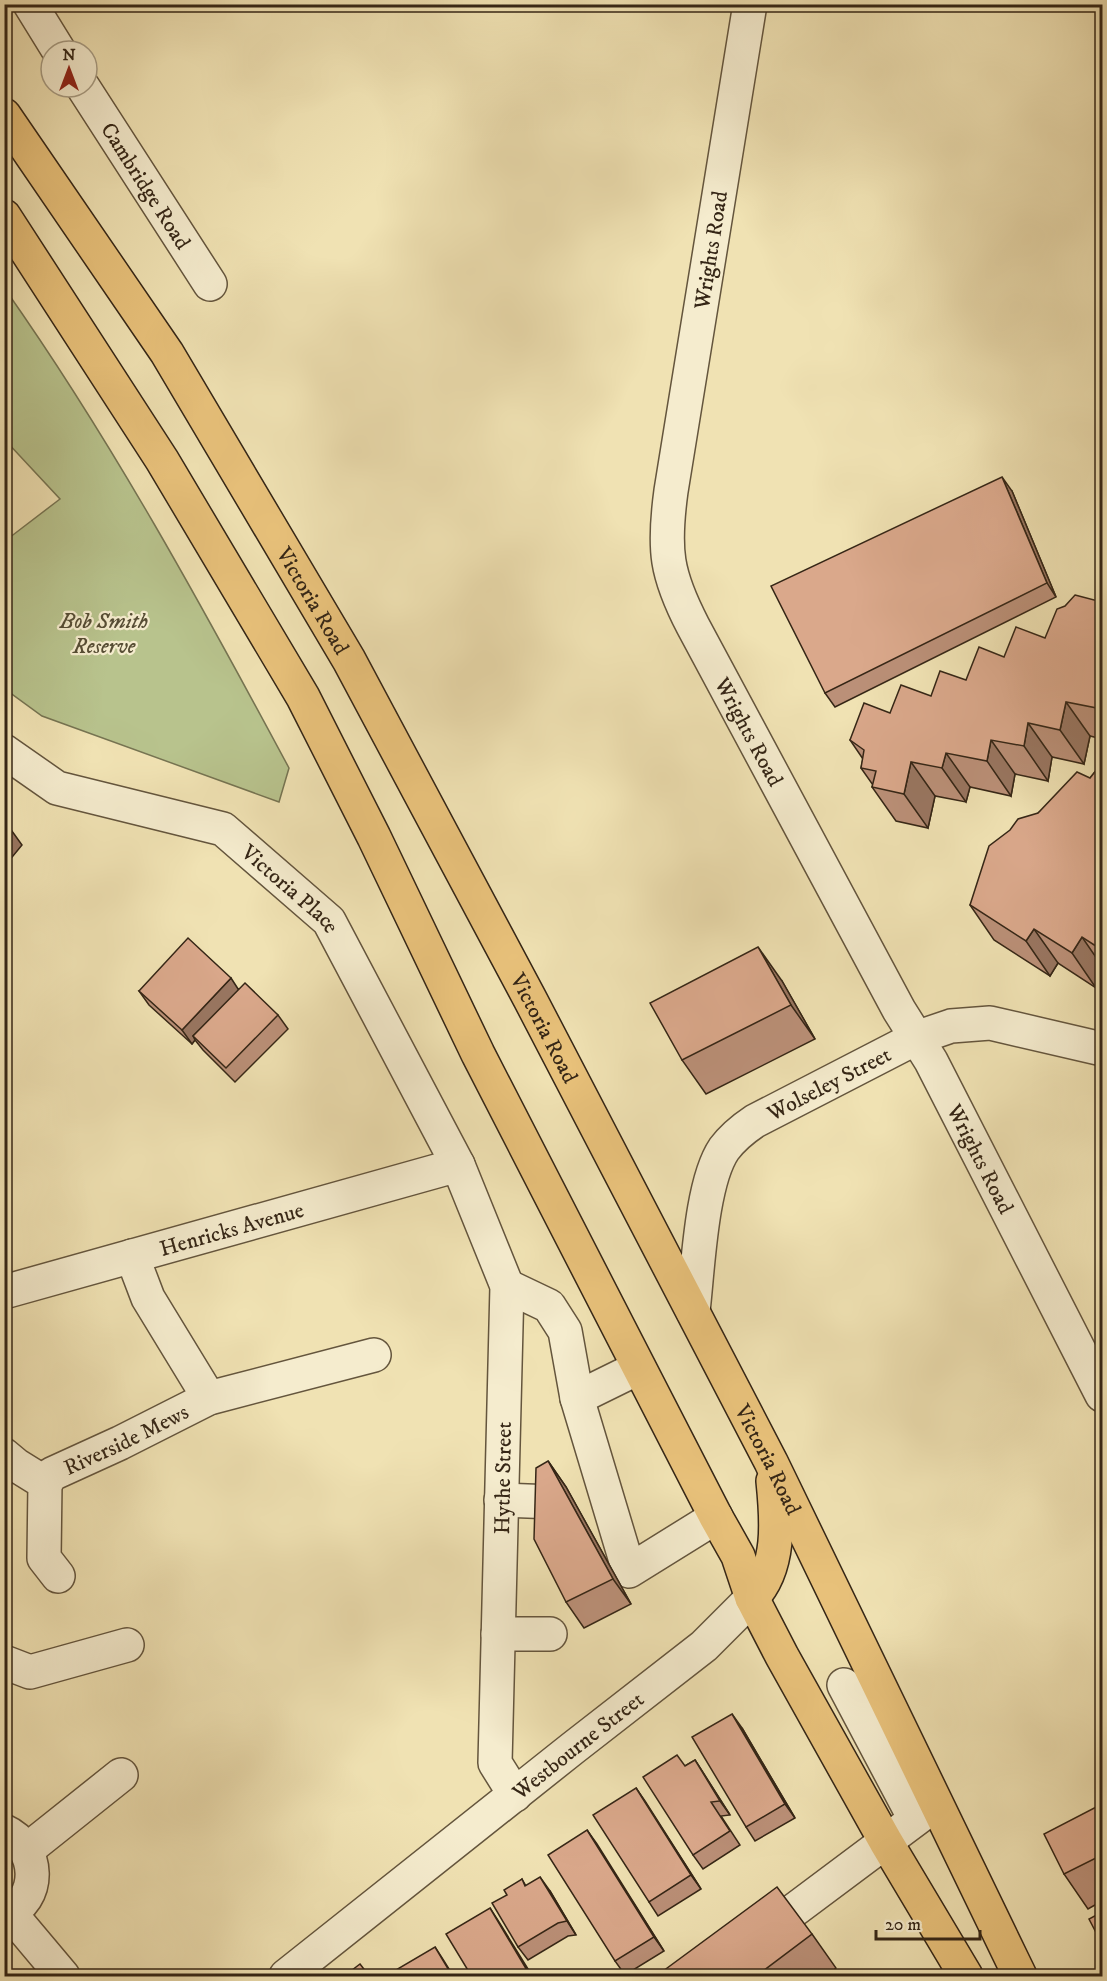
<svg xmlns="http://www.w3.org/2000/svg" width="1107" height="1981" viewBox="0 0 1107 1981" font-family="'IM FELL DW Pica',serif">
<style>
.green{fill:#b8c38d;stroke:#767452;stroke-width:1.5}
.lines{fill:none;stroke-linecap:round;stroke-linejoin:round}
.minor-casing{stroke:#64553d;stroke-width:36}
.highway-casing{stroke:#352616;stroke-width:36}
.minor{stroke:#f5ecce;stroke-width:33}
.highway{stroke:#e8c17a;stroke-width:33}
.wall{fill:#bb9078;stroke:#352616;stroke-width:1.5}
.shaded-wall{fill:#997661;stroke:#352616;stroke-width:1.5}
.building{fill:#daa88b;stroke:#352616;stroke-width:1.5}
.labels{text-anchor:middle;stroke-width:4.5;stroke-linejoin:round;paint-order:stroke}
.street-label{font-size:22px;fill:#352616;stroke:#f5ecce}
.park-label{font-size:22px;font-style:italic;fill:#564d34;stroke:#f5ecce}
</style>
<rect width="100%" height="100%" fill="#f0e2b3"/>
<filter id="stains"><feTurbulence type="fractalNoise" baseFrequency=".00333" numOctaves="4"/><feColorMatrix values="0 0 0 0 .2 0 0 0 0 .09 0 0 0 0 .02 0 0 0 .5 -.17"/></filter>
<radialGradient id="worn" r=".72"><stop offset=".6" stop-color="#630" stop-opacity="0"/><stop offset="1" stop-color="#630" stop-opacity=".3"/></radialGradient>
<path class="green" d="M5 289C112 441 201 604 289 768L279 802 42 716 5 689V541L60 499 5 440Z"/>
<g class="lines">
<g class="minor-casing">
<g id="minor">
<path d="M30 4 59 51"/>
<path id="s1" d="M750 4 671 491C663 550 666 574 693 626L899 1010 931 1061 1102 1395"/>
<path id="s2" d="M83 87 210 284"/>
<path id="s3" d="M4 751 57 788 223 829 329 921 458 1165 507 1286 495 1763 515 1795"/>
<path d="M132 1256 148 1298 209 1398"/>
<path d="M507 1286 549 1306 565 1331 577 1398 629 1571 716 1517"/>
<path id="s4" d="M4 1292 458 1165"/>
<path id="s5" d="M693 1311C698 1269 701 1183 724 1149 733 1137 743 1129 755 1121L916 1038 951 1026 990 1023 1102 1049"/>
<path d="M577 1398 638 1368"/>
<path d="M4 1455 16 1465 45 1483 44 1558 58 1576"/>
<path id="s6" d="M45 1483 52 1474 120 1443 209 1398 374 1355"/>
<path d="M501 1500 554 1502"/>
<path d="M498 1634H550"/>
<path d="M4 1662 30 1672 127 1645"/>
<path d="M844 1685 915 1819"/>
<path d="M4 1831C40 1847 43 1900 4 1915"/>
<path d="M27 1850 121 1775"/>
<path d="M10 1913 63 1976"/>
<path id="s7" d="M286 1976 573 1748 704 1646 752 1598"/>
<path d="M706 1976 936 1804"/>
</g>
</g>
<g class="highway-casing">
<g id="highway">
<path id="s8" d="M4 115 167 353 349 660 530 999 771 1462 1020 1976"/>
<path d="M4 216 162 460 303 697 374 837 478 1054 716 1517 738 1556 752 1598 782 1656 886 1842 966 1976"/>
<path d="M752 1598C781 1568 777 1520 773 1481"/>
</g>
</g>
<use href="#minor" class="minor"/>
<use href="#highway" class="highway"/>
</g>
<g class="wall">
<path d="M1012 491 1056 597 835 707 825 693Z"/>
<path d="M1102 602V739L1090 736 1084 764 1052 757 1048 781 1015 774 1011 796 970 787 966 802 935 796 928 828 896 821 872 787 873 785 861 768 863 759 850 740 890 713 931 696 966 680 1004 657 1045 638Z"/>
<path d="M1102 763V977L1096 988 1058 963 1050 976 994 940 970 905 1038 813 1090 778Z"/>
<path d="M782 981 815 1039 706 1094 682 1060Z"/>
<path d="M239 989 278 1015 288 1029 235 1082 203 1050 195 1040 192 1044 149 1005 139 991Z"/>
<path d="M548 1461 566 1487 631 1604 584 1628 566 1602Z"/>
<path d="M742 1728 795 1818 755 1841 746 1827Z"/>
<path d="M695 1760 730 1815 721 1816 740 1845 703 1869 693 1855 685 1766Z"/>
<path d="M636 1788 701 1889 658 1916 649 1902Z"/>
<path d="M1102 1804V1901L1088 1909 1064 1874Z"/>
<path d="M587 1830 664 1951 625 1975 615 1961Z"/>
<path d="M522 1879 526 1886 550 1891 576 1935 568 1936 528 1960 518 1947 507 1895Z"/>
<path d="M812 1934 836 1968 825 1977H655Z"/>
</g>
<g class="shaded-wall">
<path d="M1002 477 1012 491 1056 597 1047 583Z"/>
<path d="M1066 702 1090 736 1084 764 1060 730Z"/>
<path d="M1028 723 1052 757 1048 781 1024 746Z"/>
<path d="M991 740 1015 774 1011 796 987 761Z"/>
<path d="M946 753 970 787 966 802 942 768Z"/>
<path d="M911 762 935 796 928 828 904 794Z"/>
<path d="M4 820 22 845 4 867Z"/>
<path d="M1034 929 1058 963 1050 976 1026 941Z"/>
<path d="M1082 937 1102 966V977L1096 988 1072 953Z"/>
<path d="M758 947 782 981 815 1039 791 1005Z"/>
<path d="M231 978 240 992 193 1036 195 1040 192 1044 182 1030Z"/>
<path d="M548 1461 566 1487 631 1604 613 1579Z"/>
<path d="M732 1714 742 1728 795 1818 785 1804Z"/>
<path d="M695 1760 704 1774 730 1815 720 1801Z"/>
<path d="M636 1788 645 1801 701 1889 691 1875Z"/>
<path d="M587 1830 597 1844 664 1951 654 1937Z"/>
<path d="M540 1877 550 1891 576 1935 567 1921Z"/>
<path d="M490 1908 499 1922 533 1977H531Z"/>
<path d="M435 1947 444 1961 454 1977H453Z"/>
</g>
<g class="building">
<path d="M1002 477 1047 583 825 693 771 586Z"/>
<path d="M1075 595 1102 602V709L1066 702 1060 730 1028 723 1024 746 991 740 987 761 946 753 942 768 911 762 904 794 872 787 876 771 861 768 864 750 850 740 864 703 890 713 901 685 931 696 940 671 966 680 979 647 1004 657 1016 627 1045 638 1057 609 1065 606Z"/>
<path d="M1102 763V950L1082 937 1072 953 1034 929 1026 941 970 905 989 846 1010 830 1018 819 1038 813 1077 772 1090 778Z"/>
<path d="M188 938 231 978 182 1030 139 991Z"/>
<path d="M758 947 791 1005 682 1060 650 1003Z"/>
<path d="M245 983 278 1015 226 1068 193 1036Z"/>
<path d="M548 1461 613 1579 566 1602 534 1539 536 1468Z"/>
<path d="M732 1714 785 1804 746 1827 692 1737Z"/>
<path d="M677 1755 685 1766 695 1760 720 1801 711 1802 730 1831 693 1855 643 1777Z"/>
<path d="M636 1788 691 1875 649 1902 593 1815Z"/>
<path d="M1102 1804V1855L1064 1874 1044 1834Z"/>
<path d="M587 1830 654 1937 615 1961 548 1855Z"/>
<path d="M540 1877 567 1921 558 1923 518 1947 492 1903 507 1895 504 1890 522 1879 525 1886Z"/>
<path d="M777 1887 812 1934 755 1977H655Z"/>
<path d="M490 1908 531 1977H472L446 1934Z"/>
<path d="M1102 1912V1944L1089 1919Z"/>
<path d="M435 1947 453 1977H390L389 1974Z"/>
<path d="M360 1964 370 1977H343Z"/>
</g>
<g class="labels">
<g class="street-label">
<text dy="8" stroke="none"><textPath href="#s2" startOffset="117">Cambridge Road</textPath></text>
<text transform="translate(710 250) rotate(-81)" y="8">Wrights Road</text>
<text dy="8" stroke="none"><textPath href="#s8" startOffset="576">Victoria Road</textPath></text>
<text dy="8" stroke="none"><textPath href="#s1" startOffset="753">Wrights Road</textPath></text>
<text dy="8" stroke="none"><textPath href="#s3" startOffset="326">Victoria Place</textPath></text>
<text dy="8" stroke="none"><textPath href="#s8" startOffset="1062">Victoria Road</textPath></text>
<text dy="8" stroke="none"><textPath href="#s5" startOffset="291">Wolseley Street</textPath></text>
<text dy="8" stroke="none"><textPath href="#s1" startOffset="1239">Wrights Road</textPath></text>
<text dy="8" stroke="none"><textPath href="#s4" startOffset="236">Henricks Avenue</textPath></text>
<text dy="8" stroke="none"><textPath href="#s6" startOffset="93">Riverside Mews</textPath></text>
<text dy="8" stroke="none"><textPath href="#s8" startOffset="1548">Victoria Road</textPath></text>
<text transform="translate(502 1478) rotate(-89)" y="8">Hythe Street</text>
<text dy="8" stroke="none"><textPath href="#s7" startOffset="372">Westbourne Street</textPath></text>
</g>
<g class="park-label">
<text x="104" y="628">Bob Smith<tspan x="104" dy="25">Reserve</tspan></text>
</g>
</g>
<rect width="1107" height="1981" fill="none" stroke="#f0e2b3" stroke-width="24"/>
<rect x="6" y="6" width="1095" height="1969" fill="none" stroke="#352616" stroke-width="3"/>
<rect x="12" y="12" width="1083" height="1957" fill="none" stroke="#352616" stroke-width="1.5"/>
<g transform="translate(69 69)"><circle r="28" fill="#f5ecce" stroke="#a89d84" stroke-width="1.5"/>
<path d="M0-4.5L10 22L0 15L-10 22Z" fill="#8f2418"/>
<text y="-9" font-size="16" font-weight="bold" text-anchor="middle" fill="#352616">N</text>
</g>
<path d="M876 1930v9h104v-9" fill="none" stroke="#352616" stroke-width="3"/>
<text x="885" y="1930" font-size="18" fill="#352616" stroke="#f5ecce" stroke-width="4.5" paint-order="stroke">20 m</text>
<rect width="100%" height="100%" filter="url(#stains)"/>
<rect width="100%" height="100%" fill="url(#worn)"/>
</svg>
